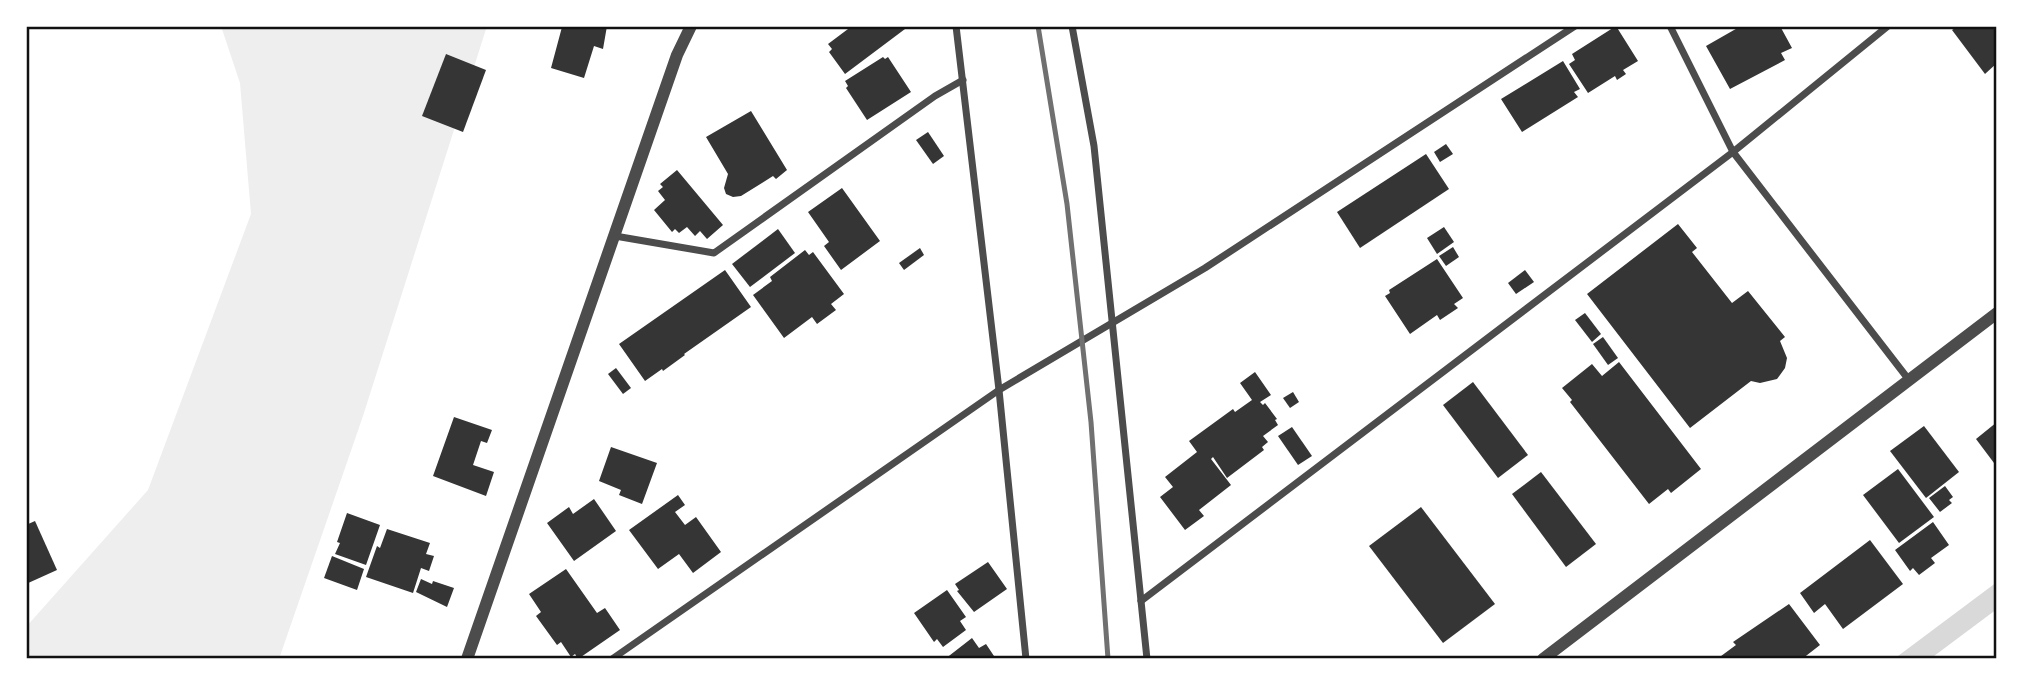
<svg xmlns="http://www.w3.org/2000/svg" width="2023" height="685" viewBox="0 0 2023 685" font-family="'Archivo Narrow',sans-serif">
<style>
.green{fill:#eee}
.water{fill:#d9d9d9}
.building{fill:#353535}
.lines{fill:none;stroke-linecap:round;stroke-linejoin:round}
.minor{stroke:#4c4c4c;stroke-width:7}
.tertiary{stroke:#4c4c4c;stroke-width:12}
.rail{stroke:#707070;stroke-width:5}
.neatline{fill:none;stroke:#111;stroke-width:2.5}
</style>
<rect width="100%" height="100%" fill="#fff"/>
<path class="green" d="M221 26H487L363 416 279 659H26V627L148 490 251 214 240 83Z"/>
<path class="water" d="M1997 582V609L1930 659H1894Z"/>
<g class="building">
<path d="M566 26H607L603 49 594 46 584 78 551 68 562 27 565 28Z"/>
<path d="M852 26H909L845 74 829 52 832 49 828 44Z"/>
<path d="M1616 26 1638 61 1623 70 1626 74 1617 80 1615 76 1588 93 1569 64 1575 60 1572 54Z"/>
<path d="M1741 26H1780L1792 48 1781 53 1785 60 1730 89 1706 46Z"/>
<path d="M1958 26H1997V63L1985 74 1952 30Z"/>
<path d="M446 54 486 70 463 132 422 116Z"/>
<path d="M883 57 885 59 888 57 911 92 867 120 846 88 848 86 845 81Z"/>
<path d="M1563 61 1580 89 1574 92 1578 97 1522 132 1501 99Z"/>
<path d="M751 111 787 170 776 179 773 176 741 196 733 197 726 194 724 188 728 174 706 137Z"/>
<path d="M928 132 944 156 933 164 916 140Z"/>
<path d="M1446 144 1453 154 1440 162 1434 152Z"/>
<path d="M1426 154 1449 189 1360 248 1337 212Z"/>
<path d="M677 170 723 225 707 239 700 231 695 236 687 227 679 233 675 229 672 232 654 210 665 200 658 191 663 187 660 184Z"/>
<path d="M842 188 880 241 841 270 824 246 829 242 808 212Z"/>
<path d="M1678 224 1697 248 1692 252 1732 303 1748 291 1785 337 1780 341 1787 358 1785 368 1777 379 1760 383 1751 381 1690 428 1587 294Z"/>
<path d="M1444 227 1454 242 1437 254 1427 238Z"/>
<path d="M778 229 795 253 750 287 732 264Z"/>
<path d="M1453 247 1459 257 1446 266 1439 256Z"/>
<path d="M920 248 924 255 904 270 899 263Z"/>
<path d="M805 250 809 255 813 252 844 294 831 304 836 310 817 324 812 317 784 338 753 295 772 281 770 277Z"/>
<path d="M1437 259 1463 298 1454 304 1458 308 1440 320 1437 315 1410 334 1385 296 1390 293 1389 290Z"/>
<path d="M725 270 751 307 684 354 685 355 663 371 662 369 645 381 619 344Z"/>
<path d="M1525 270 1534 282 1516 294 1508 283Z"/>
<path d="M1585 313 1601 334 1592 342 1575 320Z"/>
<path d="M1603 337 1618 358 1608 365 1593 344Z"/>
<path d="M1619 362 1701 469 1671 493 1668 489 1649 504 1570 402 1572 400 1562 388 1592 364 1602 376Z"/>
<path d="M616 368 631 388 623 394 608 374Z"/>
<path d="M1255 372 1271 395 1260 402 1263 405 1265 403 1277 419 1275 420 1278 425 1263 436 1268 442 1262 447 1264 450 1227 478 1213 457 1211 459 1231 485 1199 510 1204 516 1185 530 1160 497 1173 487 1165 477 1197 452 1189 441 1233 409 1235 412 1252 400 1240 383Z"/>
<path d="M1473 382 1528 455 1498 478 1443 405Z"/>
<path d="M1293 392 1299 402 1290 408 1283 398Z"/>
<path d="M454 417 492 430 487 443 481 441 473 465 494 472 486 496 433 476Z"/>
<path d="M1997 422V467L1976 439Z"/>
<path d="M1924 426 1959 472 1926 498 1890 451Z"/>
<path d="M1292 427 1312 456 1298 465 1278 436Z"/>
<path d="M611 447 657 463 642 504 619 495 621 490 599 481Z"/>
<path d="M1898 469 1934 517 1899 543 1863 495Z"/>
<path d="M1541 472 1596 544 1566 567 1512 494Z"/>
<path d="M1945 486 1953 497 1949 500 1952 503 1940 512 1929 498Z"/>
<path d="M678 495 685 505 675 512 685 525 696 517 721 552 693 573 679 554 658 569 629 530Z"/>
<path d="M594 499 616 531 574 561 547 523 569 507 573 514Z"/>
<path d="M1421 507 1495 604 1443 643 1369 546Z"/>
<path d="M347 513 380 525 366 565 335 554 340 543 337 542Z"/>
<path d="M35 521 57 570 26 584V525Z"/>
<path d="M1933 522 1949 545 1931 558 1935 563 1919 575 1913 568 1910 571 1895 550Z"/>
<path d="M387 529 430 543 426 554 434 556 429 571 421 568 413 593 366 577 377 546 380 548Z"/>
<path d="M1870 540 1903 584 1843 629 1825 604 1814 613 1800 593Z"/>
<path d="M332 556 364 569 357 590 324 578Z"/>
<path d="M988 562 1007 589 974 612 957 591 959 590 955 584Z"/>
<path d="M566 569 597 613 605 608 620 630 578 659 575 654 571 657 561 642 557 645 536 616 541 612 529 594Z"/>
<path d="M421 579 432 584 433 581 454 588 447 607 416 592Z"/>
<path d="M947 590 966 617 960 621 966 630 943 647 937 639 934 642 914 613Z"/>
<path d="M1789 604 1820 645 1802 659H1717L1736 645 1733 642Z"/>
<path d="M972 638 979 648 986 644 996 659H945Z"/>
</g>
<g class="lines">
<g class="minor">
<path d="M956 26 999 390 1026 659"/>
<path d="M1072 26 1094 146 1147 659"/>
<path d="M1670 26 1733 152 1909 380"/>
<path d="M615 236 714 253 935 96 963 80"/>
<path d="M1141 601 1733 152 1888 26"/>
<path d="M612 659 999 390 1205 268 1575 26"/>
</g>
<g class="tertiary">
<path d="M467 659 677 55 691 26"/>
<path d="M1543 659 1997 313"/>
</g>
<path class="rail" d="M1038 26 1067 204 1091 422 1108 659"/>
</g>
<rect width="2023" height="685" fill="none" stroke="#ffffff" stroke-width="56"/>
<rect x="28" y="28" width="1967" height="629" class="neatline"/>
</svg>
